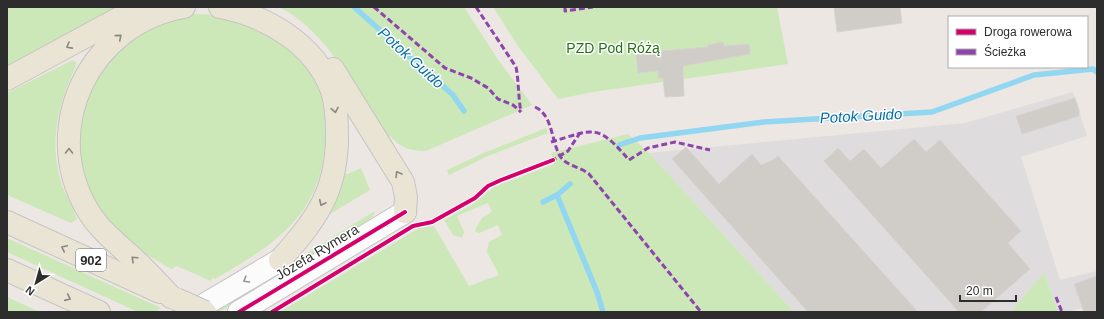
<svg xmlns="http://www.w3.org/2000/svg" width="1104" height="319" viewBox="0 0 1104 319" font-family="Helvetica,sans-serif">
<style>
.industrial{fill:#dfdcde}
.green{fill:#cce8b9}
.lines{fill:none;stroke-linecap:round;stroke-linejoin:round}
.stream{stroke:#92d7f1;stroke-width:5.5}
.building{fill:#d0cdc9;stroke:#d7d3ce}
.tertiary-casing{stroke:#c5c3c3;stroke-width:24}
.primary-casing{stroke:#c6c4c3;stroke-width:24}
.tertiary{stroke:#fcfbfb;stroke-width:22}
.primary{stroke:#e9e4d4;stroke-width:22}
.primary-bridge-casing{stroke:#c6c4c3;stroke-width:24;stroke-linecap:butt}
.primary-bridge{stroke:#e9e4d4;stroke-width:22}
.quiet{stroke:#8e44ad;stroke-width:3;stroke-dasharray:6 3;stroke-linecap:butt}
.cycleway-casing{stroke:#fff;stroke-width:6}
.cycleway{stroke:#d6006c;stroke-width:4}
.oneway{stroke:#8b8880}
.oneway2{stroke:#949494}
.labels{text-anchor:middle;stroke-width:3;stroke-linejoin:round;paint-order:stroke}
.shield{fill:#fff;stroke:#6c6c6c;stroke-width:1}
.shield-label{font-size:13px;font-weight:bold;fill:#2d2d2d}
.park-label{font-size:14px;fill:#277116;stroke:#fff}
.street-label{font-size:14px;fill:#2d2d2d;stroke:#fff}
.water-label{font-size:15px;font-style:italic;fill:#056ea9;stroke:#fff}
</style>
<rect width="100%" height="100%" fill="#ece7e2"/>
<path class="industrial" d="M1073 92 1087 136 1021 157 1060 280 1097 271V304L1067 312H1058L1044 272 1011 312H794L649 153 965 123Z"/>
<g class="green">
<path d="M7 7H129L7 71Z"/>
<path d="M279 7H464L499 61 532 105 426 151C410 151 401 148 390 136L385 140C355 93 331 33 279 7Z"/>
<path d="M493 7H777L788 64 593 92 558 99 518 46Z"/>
<path d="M193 14 221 15 271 33 303 62 317 83 326 105 330 156 324 155C314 222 269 247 215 279L212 278 211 281 177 266 171 269 130 245 94 207 76 151 87 89 124 41 177 16Z"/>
<path d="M73 60 76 62V66C58 105 49 139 61 182 65 195 73 206 77 219L71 223 7 195V93Z"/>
<path d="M546 128 548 133 488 156 449 175 447 170 486 152Z"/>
<path d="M628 134 649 153 794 312H280L419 228 434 226 469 286 499 275 487 252 489 242 502 235 498 225 479 233 476 232 475 230 482 218 492 212 488 203 457 216 464 232 462 238 453 235 444 220 475 203 494 187 554 164 551 153Z"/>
<path d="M361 168 370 190 325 217 341 173 348 174Z"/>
<path d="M373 212H375L373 216 362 225 219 312H212Z"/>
<path d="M7 238 161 308 155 312H138L7 252Z"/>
<path d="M1044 272 1058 312H1011Z"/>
<path d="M7 297 40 312H7Z"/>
</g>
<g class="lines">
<g class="stream">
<path d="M354 7 453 95 464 111"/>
<path d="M619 145 640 138 764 122 932 112 1034 75 1093 69 1097 72"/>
<path d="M557 195 597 292 603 312"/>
<path d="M543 202 557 195 570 184"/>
</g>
</g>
<g class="building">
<path d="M834 7H900L902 23 837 32Z"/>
<path d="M723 42 724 46 749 44 750 54 683 66 684 96 665 97 663 78H658V71L638 73 636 53 708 47V45Z"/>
<path d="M1075 98 1079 110V116L1022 134 1016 116Z"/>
<path d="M914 139 926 152 940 140 1021 231 1008 243 1030 269 981 312H959L824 161 838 148 850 161 864 149 881 168Z"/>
<path d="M686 147 719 184 752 154 761 165 773 160 778 156 918 312H808L672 159Z"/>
<path d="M1097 276V312H1084L1074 284Z"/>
</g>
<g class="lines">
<g class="tertiary-casing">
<g id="tertiary">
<path d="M192 312 280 260"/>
<path d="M239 312 405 212"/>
</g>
</g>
<g class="primary-casing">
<g id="primary">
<path d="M220 7C267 16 315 44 332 91 337 107 337 126 337 143 336 164 332 185 322 204 311 225 296 242 280 260"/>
<path d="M333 69 403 182 406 197 405 212"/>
<path d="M7 79 138 8"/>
<path d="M7 222 160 292"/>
<path d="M7 270 99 312"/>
<path d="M171 297C159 284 147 271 135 260 118 244 98 229 87 209 39 126 91 23 184 7"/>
</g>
</g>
<use href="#tertiary" class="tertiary"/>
<use href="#primary" class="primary"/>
<g class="primary-bridge-casing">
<path id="primary-bridge" d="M176 299 205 312"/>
</g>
<use href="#primary-bridge" class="primary-bridge"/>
<g class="quiet">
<path d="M374 7 445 68 471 78 488 88 498 99 513 105 521 112"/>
<path d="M476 7 516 67C519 82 518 97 521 112"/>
<path d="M565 7V11L593 7"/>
<path d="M535 107C553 115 551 141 560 156 566 166 581 167 589 174L701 312"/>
<path d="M551 142C595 129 597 123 629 160L648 148 675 142 710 150"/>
<path d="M551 161 568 151 580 133"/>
<path d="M1056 297 1062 312"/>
</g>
<g class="cycleway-casing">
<g id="cycleway">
<path d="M239 312 405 212"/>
<path d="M272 312 413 226 432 222 475 198 488 186 501 180 553 160"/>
</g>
</g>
<use href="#cycleway" class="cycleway"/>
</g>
<defs><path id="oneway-chevron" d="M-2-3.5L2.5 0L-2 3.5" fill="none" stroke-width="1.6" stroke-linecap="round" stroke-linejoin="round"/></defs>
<g class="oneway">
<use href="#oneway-chevron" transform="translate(119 37) rotate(-40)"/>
<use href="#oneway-chevron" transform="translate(69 46) rotate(151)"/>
<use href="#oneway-chevron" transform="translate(335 110) rotate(80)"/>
<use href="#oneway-chevron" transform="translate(69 151) rotate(-90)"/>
<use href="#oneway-chevron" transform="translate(398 174) rotate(-121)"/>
<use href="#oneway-chevron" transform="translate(322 203) rotate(116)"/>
<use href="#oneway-chevron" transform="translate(64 248) rotate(-155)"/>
<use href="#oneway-chevron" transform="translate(134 259) rotate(-137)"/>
<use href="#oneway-chevron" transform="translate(68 298) rotate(24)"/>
</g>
<use class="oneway2" href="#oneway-chevron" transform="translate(246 280) rotate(149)"/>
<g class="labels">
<rect class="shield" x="76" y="249" width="30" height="22" rx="3"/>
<g class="shield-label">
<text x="91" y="265">902</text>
</g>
<g class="park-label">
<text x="613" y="53">PZD Pod Różą</text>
</g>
<g class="street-label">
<text transform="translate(317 252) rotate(-31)" y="5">Józefa Rymera</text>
</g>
<g class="water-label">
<text transform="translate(411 58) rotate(42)" y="5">Potok Guido</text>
<text transform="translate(861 116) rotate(-3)" y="5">Potok Guido</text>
</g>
</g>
<rect width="1104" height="319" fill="none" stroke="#2d2d2d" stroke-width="16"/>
<rect x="948" y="16" width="140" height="52" fill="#ffffff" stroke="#ababab"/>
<rect x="956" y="29" width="20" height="6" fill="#d6006c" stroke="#ababab"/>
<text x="984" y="36" font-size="12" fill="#2d2d2d">Droga rowerowa</text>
<rect x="956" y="49" width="20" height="6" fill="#8e44ad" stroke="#ababab"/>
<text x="984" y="56" font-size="12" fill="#2d2d2d">Ścieżka</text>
<g transform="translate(36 283) rotate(217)" stroke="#ffffff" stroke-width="3" paint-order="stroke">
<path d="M0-3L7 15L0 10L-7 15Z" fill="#2d2d2d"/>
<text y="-6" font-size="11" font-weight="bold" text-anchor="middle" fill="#2d2d2d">N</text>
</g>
<path d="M960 295v6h56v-6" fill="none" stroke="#2d2d2d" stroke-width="2"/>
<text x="966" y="295" font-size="12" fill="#2d2d2d" stroke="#ffffff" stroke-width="3" paint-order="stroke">20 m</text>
</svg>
